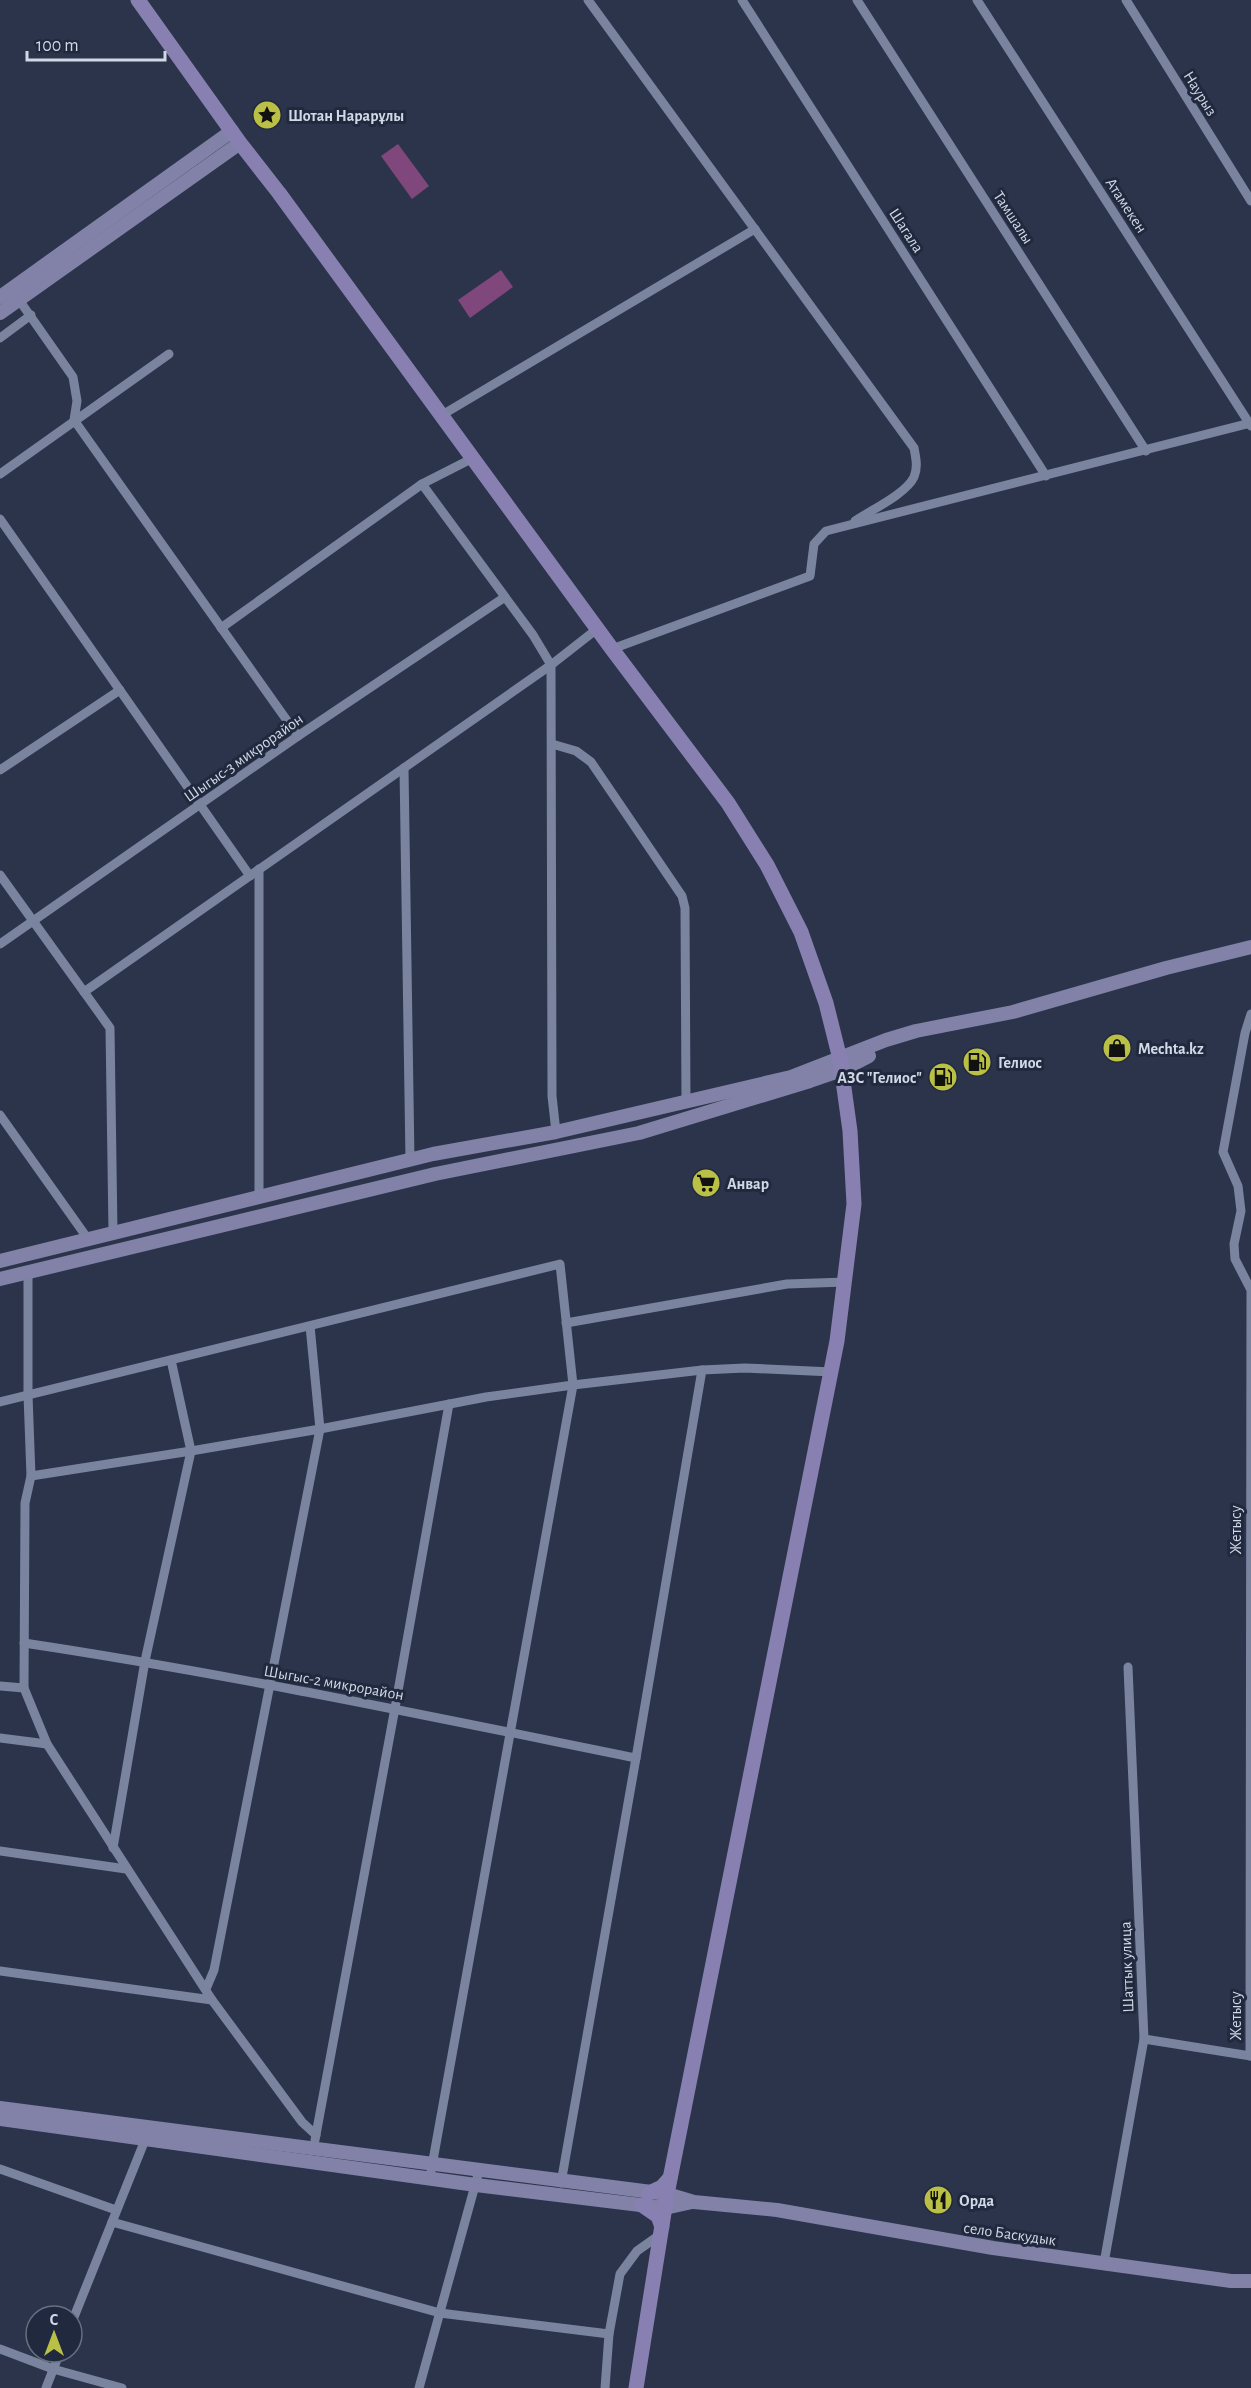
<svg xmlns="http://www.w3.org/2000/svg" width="1251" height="2388" viewBox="0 0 1251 2388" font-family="'Alegreya Sans',sans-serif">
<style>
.green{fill:#7f477b}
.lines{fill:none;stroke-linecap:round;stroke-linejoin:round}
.street{stroke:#7a849f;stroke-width:9}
.secondary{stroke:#8282a8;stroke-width:14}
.primary{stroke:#8980b2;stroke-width:15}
.labels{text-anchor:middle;stroke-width:6;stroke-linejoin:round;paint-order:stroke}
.street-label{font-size:16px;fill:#d1d8e6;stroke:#21293f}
.poi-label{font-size:16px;font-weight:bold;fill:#d1d8e6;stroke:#21293f;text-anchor:start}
</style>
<rect width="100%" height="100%" fill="#2b344a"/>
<g class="green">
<path d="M398 144 429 186 412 199 381 156Z"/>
<path d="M501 270 513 287 470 318 458 300Z"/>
</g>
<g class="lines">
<g class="street">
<path d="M588 0 914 448C916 458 918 468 914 477 906 494 871 510 855 521"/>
<path d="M742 0 1046 476"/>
<path d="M857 0 1146 451"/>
<path d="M977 0 1251 426"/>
<path d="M1126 0 1251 201"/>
<path d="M17 297 73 377 77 401 74 420 298 736"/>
<path d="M0 338 31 315"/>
<path d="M442 415 755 229"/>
<path d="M0 474 169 354"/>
<path d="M422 484 533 635 551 665 552 1096 556 1132"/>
<path d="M0 519 250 876"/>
<path d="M221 628 422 484 473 458"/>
<path d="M612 649 810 576 814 544 826 531 1250 423"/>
<path d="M552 744 576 751 591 762 682 896 685 908 686 1102"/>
<path d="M404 768 410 1161"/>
<path d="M0 770 120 690"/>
<path d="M0 875 110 1028 113 1232"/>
<path d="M0 944 298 736 505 597"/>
<path d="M84 992 551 665 597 629"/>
<path d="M0 1115 88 1239"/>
<path d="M259 1198V869"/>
<path d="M28 1272V1395L31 1476 25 1503 24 1688 47 1744 212 2000 302 2122 316 2135"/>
<path d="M566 1323 787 1284 846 1282"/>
<path d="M0 1402 560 1264 573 1385 430 2177"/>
<path d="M31 1476 191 1451 320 1429 486 1397 573 1385 702 1370 745 1368 832 1372"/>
<path d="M24 1643C230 1674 433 1717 636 1758"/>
<path d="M0 1686 24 1688"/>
<path d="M0 1738 47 1744"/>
<path d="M113 1848 145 1661 191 1451 171 1360"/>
<path d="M0 1851 126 1869"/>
<path d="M0 1971 212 2000"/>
<path d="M206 1989 214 1970 320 1429 310 1326"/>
<path d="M1144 2039 1251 2056"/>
<path d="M1250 2056 1251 1290 1235 1259 1234 1244 1241 1211 1238 1186 1223 1152 1245 1033 1251 1014"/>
<path d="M315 2140 395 1708 449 1404"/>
<path d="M0 2169 116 2210"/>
<path d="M561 2183 636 1758 702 1370"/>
<path d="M112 2222 440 2313 609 2334"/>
<path d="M1104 2263 1144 2039 1128 1667"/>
<path d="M72 2322 147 2135"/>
<path d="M0 2349 53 2369 122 2388"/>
<path d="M46 2388 60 2352"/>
<path d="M419 2388 479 2171"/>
<path d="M605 2388 609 2334 620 2274 637 2251 661 2234"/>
</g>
<g class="secondary">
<path d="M0 297 232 131"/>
<path d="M0 313 240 143"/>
<path d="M0 1261 433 1154 556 1132 791 1077 886 1040 916 1031 1013 1012 1166 968 1251 947"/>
<path d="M0 1279 435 1174 639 1133 810 1081 842 1070 869 1056"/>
<path d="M0 2108 667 2194 694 2202 777 2210 993 2248 1231 2281H1251"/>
<path d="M0 2119 476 2185 665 2208 692 2202"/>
</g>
<g class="primary">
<path d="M138 0 240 143 279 193 612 649 728 803 767 865 801 932 826 1003 840 1059 850 1131 854 1204 837 1341 667 2194 636 2388"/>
<path d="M649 2193 662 2187 670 2178"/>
<path d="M642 2205 658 2216 662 2227"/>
</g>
</g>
<defs>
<g id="sight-disc" transform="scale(1.5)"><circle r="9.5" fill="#bac045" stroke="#21293f"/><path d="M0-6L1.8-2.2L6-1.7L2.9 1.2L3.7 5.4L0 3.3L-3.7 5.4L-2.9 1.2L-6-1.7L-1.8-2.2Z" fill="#111"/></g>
<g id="shop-disc" transform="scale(1.5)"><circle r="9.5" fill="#bac045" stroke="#21293f"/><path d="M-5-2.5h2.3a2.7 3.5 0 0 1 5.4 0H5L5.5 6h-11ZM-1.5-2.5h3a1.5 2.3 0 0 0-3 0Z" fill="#111"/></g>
<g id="fuel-disc" transform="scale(1.5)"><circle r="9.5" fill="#bac045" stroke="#21293f"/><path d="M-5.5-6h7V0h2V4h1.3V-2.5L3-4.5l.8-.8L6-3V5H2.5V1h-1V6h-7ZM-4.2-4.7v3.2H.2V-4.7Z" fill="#111"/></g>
<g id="supermarket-disc" transform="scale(1.5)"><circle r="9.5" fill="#bac045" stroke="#21293f"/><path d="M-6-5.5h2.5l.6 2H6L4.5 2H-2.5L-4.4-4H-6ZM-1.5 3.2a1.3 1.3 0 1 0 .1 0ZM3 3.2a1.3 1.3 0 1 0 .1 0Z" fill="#111"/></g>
<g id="restaurant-disc" transform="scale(1.5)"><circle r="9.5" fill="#bac045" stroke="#21293f"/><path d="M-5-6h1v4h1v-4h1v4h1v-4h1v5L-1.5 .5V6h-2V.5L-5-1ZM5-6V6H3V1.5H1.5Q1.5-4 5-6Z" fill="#111"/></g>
</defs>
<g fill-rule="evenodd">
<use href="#sight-disc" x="267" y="115"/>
<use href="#shop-disc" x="1117" y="1048"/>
<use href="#fuel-disc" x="977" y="1062"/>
<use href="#fuel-disc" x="943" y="1077"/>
<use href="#supermarket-disc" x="706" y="1183"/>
<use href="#restaurant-disc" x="938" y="2200"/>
</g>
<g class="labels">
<g class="street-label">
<text transform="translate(1201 93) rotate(58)" y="6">Наурыз</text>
<text transform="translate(1127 205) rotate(57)" y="6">Атамекен</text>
<text transform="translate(1014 217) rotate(57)" y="6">Тамшалы</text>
<text transform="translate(907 230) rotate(57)" y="6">Шагала</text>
<text transform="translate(243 757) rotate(-35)" y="6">Шыгыс-3 микрорайон</text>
<text transform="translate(1235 1530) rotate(-90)" y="6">Жетысу</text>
<text transform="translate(334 1682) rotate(10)" y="6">Шыгыс-2 микрорайон</text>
<text transform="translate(1126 1967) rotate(-92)" y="6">Шаттык улица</text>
<text transform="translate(1235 2016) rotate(-90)" y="6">Жетысу</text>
<text transform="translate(1010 2233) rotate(8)" y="6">село Баскудык</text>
</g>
<g class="poi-label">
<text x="288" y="121">Шотан Нарарұлы</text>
<text x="1138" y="1054">Mechta.kz</text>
<text x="998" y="1068">Гелиос</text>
<text x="922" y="1083" text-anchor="end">АЗС "Гелиос"</text>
<text x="727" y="1189">Анвар</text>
<text x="959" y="2206">Орда</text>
</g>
</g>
<g transform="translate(54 2334)"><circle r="28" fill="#21293f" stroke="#676f82" stroke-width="1.5"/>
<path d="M0-4.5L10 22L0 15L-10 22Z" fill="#bac045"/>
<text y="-9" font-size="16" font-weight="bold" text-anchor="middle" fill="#d1d8e6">С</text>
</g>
<path d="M27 51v9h138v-9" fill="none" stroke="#d1d8e6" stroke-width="3"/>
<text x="36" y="51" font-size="18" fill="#d1d8e6" stroke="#21293f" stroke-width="4.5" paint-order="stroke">100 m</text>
</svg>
